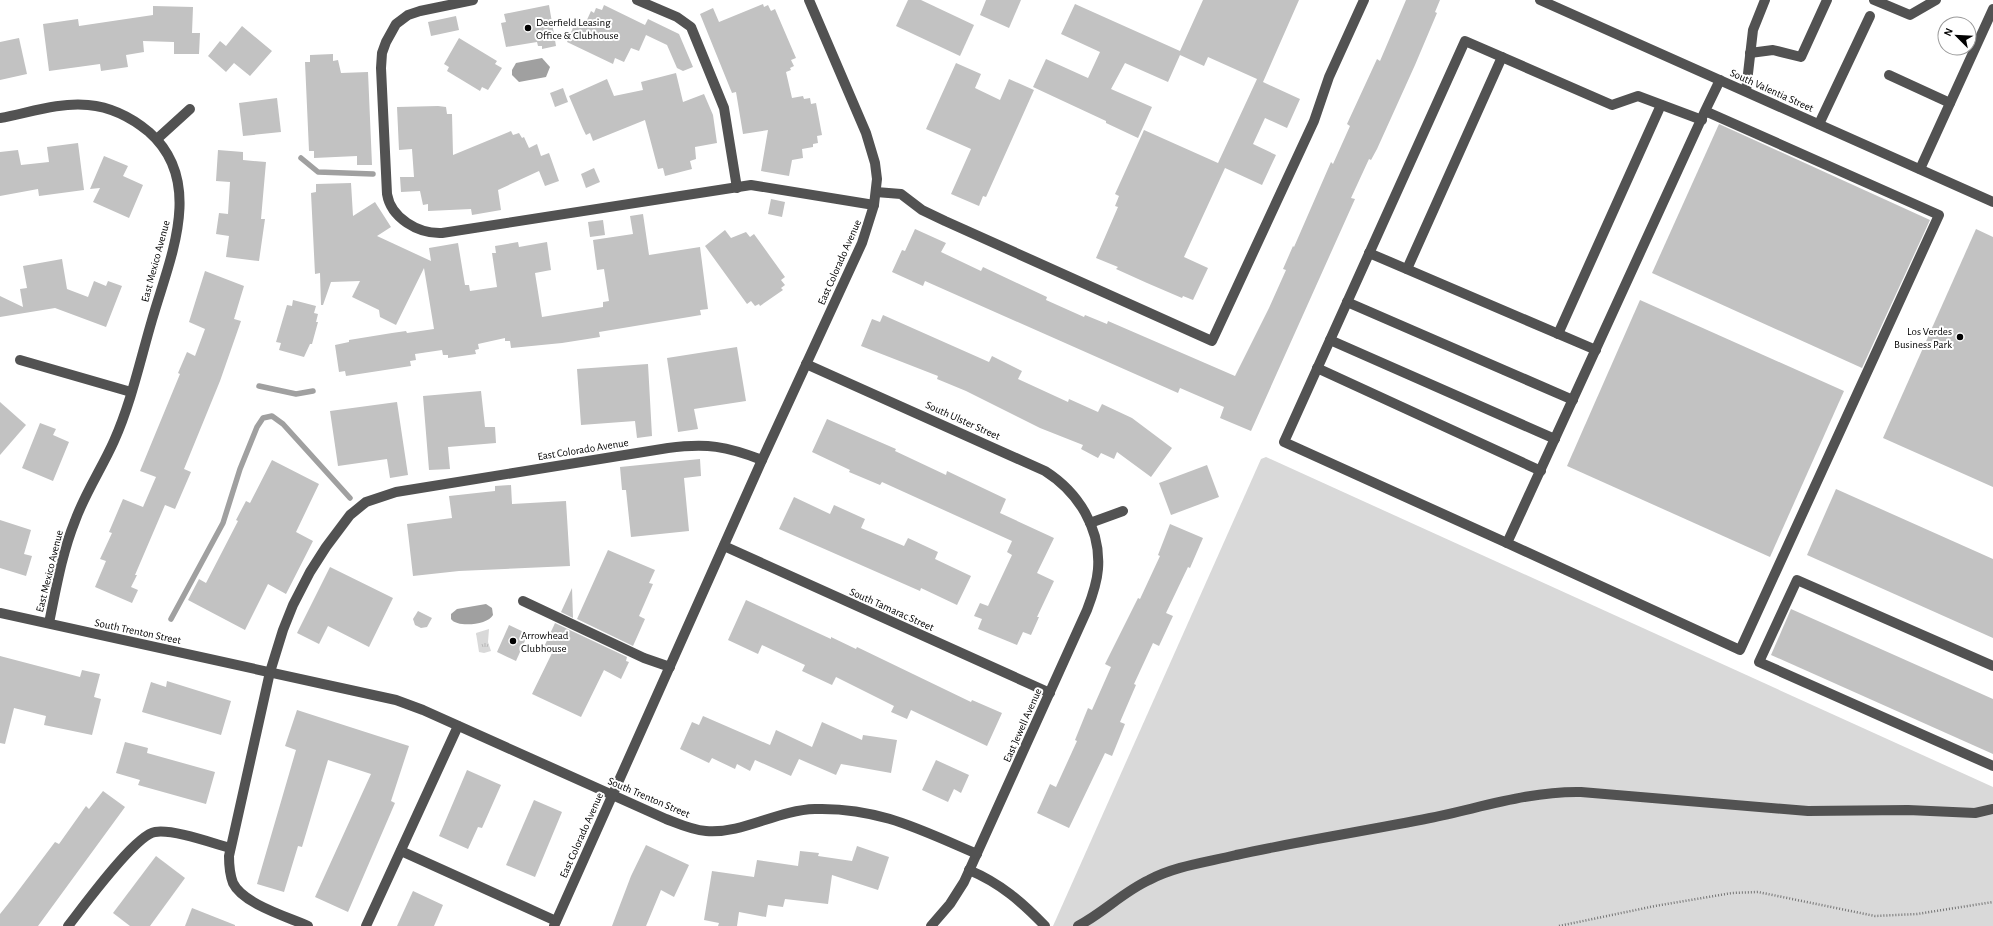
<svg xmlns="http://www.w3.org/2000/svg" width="1993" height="926" viewBox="0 0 1993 926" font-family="'Alegreya Sans',sans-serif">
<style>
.green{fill:#d9d9d9}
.park{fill:url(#park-tufts)}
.water{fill:#a0a0a0}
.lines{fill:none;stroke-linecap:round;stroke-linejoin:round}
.stream{stroke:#a0a0a0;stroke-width:5.5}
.building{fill:#c2c2c2}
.path{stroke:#747474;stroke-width:2.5;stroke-dasharray:1 2;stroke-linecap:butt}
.minor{stroke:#525252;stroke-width:10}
.poi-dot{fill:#000;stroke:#fff;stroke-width:1.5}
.labels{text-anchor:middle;stroke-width:4;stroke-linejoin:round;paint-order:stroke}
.poi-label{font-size:11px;fill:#000;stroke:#fff;text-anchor:start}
.street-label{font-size:11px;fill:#000;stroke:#fff}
</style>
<defs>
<pattern id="park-tufts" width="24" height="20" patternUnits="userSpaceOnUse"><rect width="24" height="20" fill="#d9d9d9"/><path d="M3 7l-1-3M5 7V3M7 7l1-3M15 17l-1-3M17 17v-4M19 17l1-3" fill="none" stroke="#b8b8b8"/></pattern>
</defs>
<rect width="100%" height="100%" fill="#fff"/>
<path class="green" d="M1266 457 1993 787V926H1053L1261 459Z"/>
<path class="park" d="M489 629 488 642 491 651 484 653 479 652 476 633Z"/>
<g class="water">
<path d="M542 58 550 67 546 77 519 82 512 75V70L516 63Z"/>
<path d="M486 604 492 608 493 615C488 625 457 628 451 619V614L457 609Z"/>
</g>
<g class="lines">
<g class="stream">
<path d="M301 158 318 172 373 174"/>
<path d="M259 386 296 394 313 391"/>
<path d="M171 619 223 523 240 469 257 427 263 418 272 416 283 424 350 498"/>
</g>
</g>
<g class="building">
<path d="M908 0H921L974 25 960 56 896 26Z"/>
<path d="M986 0H1021L1009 28 980 15Z"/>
<path d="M1203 0H1299L1263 82 1300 99 1287 128 1265 118 1253 144 1276 155 1262 185 1225 168 1184 257 1208 268 1193 300 1183 296 1182 298 1147 283 1116 269 1118 267 1096 258 1118 207 1115 206 1119 196 1115 194 1144 130 1218 163 1257 79 1208 57 1204 66 1180 55 1168 82 1125 63 1111 89 1152 107 1138 138 1106 123V121L1033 87 1046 59 1088 78 1100 52 1061 34 1075 4 1180 51Z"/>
<path d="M1406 0H1440L1435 12 1437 13 1415 65 1377 149 1371 160 1369 159 1351 198 1355 199 1251 431 1220 418 1224 407 1180 388 1178 393 925 281 923 286 892 272 902 250 905 251 915 229 946 243 941 252 981 271 983 267 1047 297 1046 300 1084 317 1085 315 1107 324 1108 321 1235 376 1269 308 1286 270 1283 269 1293 246 1294 247 1331 162 1333 164 1350 126 1347 124 1377 59 1380 61Z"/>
<path d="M763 4 764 7 768 5 771 11 775 9 796 58 791 60 794 66 790 68 791 70 786 72 792 98 803 96 804 99 810 98 811 104 816 103 822 135 817 136 818 143 813 144V147L802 149 803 158 792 160 789 176 761 171 768 130 743 134 736 92 732 93 700 14 713 8 719 22Z"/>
<path d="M549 5 556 46 542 49V46H538L537 42 506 47 501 23 506 22 504 14Z"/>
<path d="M604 5 645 25 648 19 679 34 693 67 683 71 677 68 667 45 646 35 639 51 631 48 624 62 615 58 613 64 567 42 577 18 586 22 591 11 594 13 596 8 602 10Z"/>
<path d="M153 6 193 7 192 33H200L199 54H174V42L143 41 144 52 126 55 128 67 101 71 100 64 49 71 43 24 78 19 79 26 153 15Z"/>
<path d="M456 16 459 30 431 36 428 22Z"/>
<path d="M242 26 272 51 250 76 234 63 226 72 208 56 220 41 226 46Z"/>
<path d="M19 38 27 74 0 80V42Z"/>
<path d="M459 38 497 61 495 64 502 68 488 90 482 87 480 91 447 71 449 67 444 64Z"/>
<path d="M333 54V61L338 60 341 73 368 72 372 165H357V156L314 158V151H309L305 62H310V55Z"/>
<path d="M956 63 981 74 975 88 1000 100 1009 79 1034 90 986 197 983 196 979 206 951 194 971 149 926 129Z"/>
<path d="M676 73 683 102 704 94 713 115 717 143 695 147 696 159 690 161 692 169 665 176 663 168 658 169 645 120 593 141 590 133 586 135 583 129 569 96 607 79 614 96 643 90 641 82Z"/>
<path d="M563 88 568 102 555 107 550 93Z"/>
<path d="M277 98 281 132 243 136 239 103Z"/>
<path d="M438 106 446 107 447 114H452L453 155 511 131 513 135 519 133 522 138 524 137 529 148 537 144 541 156 549 153 559 181 545 186 539 171 498 190 501 210 472 215 471 209 428 211V204L423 205 420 191 401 192 400 177H414L412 149 399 150 397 107Z"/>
<path d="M1719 124 1930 220 1862 368 1652 273Z"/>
<path d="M78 143 84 190 39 196 38 189 0 196V152L18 150 21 165 49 162 47 147Z"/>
<path d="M218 150 243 152V160L266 162 261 219H265L259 261 226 257 229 236 216 234 219 213 228 214 230 182 216 181Z"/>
<path d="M104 156 128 166 123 176 143 185 129 218 93 202 100 188 90 189Z"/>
<path d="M594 168 600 182 586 188 581 174Z"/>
<path d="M351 183 353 216 375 202 391 227 377 236 431 261 429 248 458 243 465 285H469L470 291 497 287 492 253H496L495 246 518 242 519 247 547 242 551 270 535 273 542 317 603 307V302L609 301 604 269 597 270 593 240 633 234 630 216 643 214 649 255 700 247 708 309 700 310 701 315 599 332 600 337 562 343 511 348 510 341H505V338L478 344 479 349 475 350 476 354 448 358V355H443L442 350 415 354 416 360 410 361 411 366 346 376 345 371 339 372 335 345 349 342V340L392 333 406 331 407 333 434 329 424 268 396 325 380 317 379 310 352 297 360 281 331 282 323 305H321L320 273 315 274 311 193 316 192V184Z"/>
<path d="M771 199 785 202 782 217 768 214Z"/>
<path d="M603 220 605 235 590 237 588 222Z"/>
<path d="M1976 229 1993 237V487L1883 438Z"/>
<path d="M725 230 731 238 746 232 750 237 754 234 785 277 781 280 785 285 781 288 783 290 760 306 759 304 755 306 751 301 747 304 705 246Z"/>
<path d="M62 259 67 289 88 297 94 281 106 286 108 281 122 286 106 327 55 308 0 317V296L23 307 20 289 27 288 23 266Z"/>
<path d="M205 271 244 286 234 319 241 321 220 381 184 469 191 472 175 509 165 505 135 575H137L131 587 138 590 132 603 95 587 106 561 100 559 112 533 109 532 123 499 143 507 156 477 140 471 180 374 178 373 187 352 195 356 205 329 189 322Z"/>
<path d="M293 300 316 306 314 313 318 314 316 322H318L312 344H310L304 357 279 350 281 343 276 342 287 305 292 306Z"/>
<path d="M1640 300 1844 391 1770 557 1567 466Z"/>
<path d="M883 315 989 362 992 356 1022 371 1018 379 1068 402 1069 399 1098 412 1102 404 1132 418 1172 448 1151 477 1117 452 1114 459 1101 453 1098 458 1081 449 1083 445 1040 428 966 391 937 379 938 376 861 346 872 319 880 322Z"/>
<path d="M737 347 746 401 694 409 698 429 678 432 667 358Z"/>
<path d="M648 364 652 436 637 438 635 421 581 425 577 369Z"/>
<path d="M481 391 485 427H495L496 443 448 447 450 469 429 470 423 396Z"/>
<path d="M0 402 26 425 0 455Z"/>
<path d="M397 402 408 475 390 478 387 459 338 466 330 411Z"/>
<path d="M827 419 896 449 895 451 946 475 947 471 1006 499 1000 513 1054 538 1037 573 1054 581 1037 617H1039L1031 635 1023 632 1017 645 978 629 982 619 974 616 980 603 988 606 1012 555 1007 552 1012 541 882 482 880 485 849 472 850 470 812 452Z"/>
<path d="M40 423 56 429 53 435 69 442 53 481 22 468Z"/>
<path d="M700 459 701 476 684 478 689 531 631 537 626 490H622L620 467Z"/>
<path d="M272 460 319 484 296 532 313 541 286 594 268 584 245 630 188 600 199 579 206 583 238 521 236 520 246 501 250 503Z"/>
<path d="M1207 465 1219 497 1171 515 1159 483Z"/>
<path d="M511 485 512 504 566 501 570 566 459 571 413 576 407 524 452 518 449 496 495 491V486Z"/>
<path d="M1836 489 1993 559V638L1807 555Z"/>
<path d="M794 497 830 514 834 505 865 519 861 528 904 546 908 538 938 552 935 559 971 576 957 605 921 588 920 591 779 529Z"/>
<path d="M0 520 31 530 24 554 32 556 26 576 0 568Z"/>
<path d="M1170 524 1203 538 1190 568 1188 567 1166 613 1173 616 1159 646 1153 643 1134 684 1136 685 1120 722 1125 724 1112 756 1105 753 1069 828 1037 813 1050 784 1056 787 1077 741 1075 740 1088 708 1092 710 1111 667 1105 664 1138 598 1140 599 1160 556 1158 555Z"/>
<path d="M608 550 655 570 649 583 653 584 639 616 645 619 633 646 577 619Z"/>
<path d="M330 567 393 598 369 647 328 626 319 644 297 633Z"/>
<path d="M572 588 573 618 561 612Z"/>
<path d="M746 600 831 639V637L856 649 857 647 971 702 972 700 1002 713 987 746 911 710 907 719 891 712 894 706 836 677 832 685 802 671 805 665 762 645 758 654 728 640Z"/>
<path d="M1791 609 1993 699V754L1771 655Z"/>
<path d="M418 611 432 618 427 627 421 628 415 625 413 619Z"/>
<path d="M555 623 627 657 626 661 629 662 621 679 604 670 581 717 532 694 553 651 544 647Z"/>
<path d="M509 625 528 634 516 661 497 652Z"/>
<path d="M0 656 80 677 82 670 100 674 94 697 101 699 92 735 44 725 46 716 14 708 5 744 0 743Z"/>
<path d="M167 681 231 701 221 735 142 712 151 682 166 687Z"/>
<path d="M297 710 409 746 391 801 395 803 348 912 315 897 371 774 328 760 302 847 298 846 284 892 257 884 296 750 285 746Z"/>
<path d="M703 716 770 745 776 730 812 747 822 722 862 740 863 735 897 740 891 773 841 764 836 775 799 759 791 776 755 760 750 771 737 764 735 769 712 758 709 763 680 749 692 722 699 725Z"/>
<path d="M125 742 148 748 147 753 215 772 206 804 138 785 140 780 116 773Z"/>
<path d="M936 760 969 775 961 793 954 789 948 802 922 790Z"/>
<path d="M467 770 501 785 482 828 478 827 468 849 439 836Z"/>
<path d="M103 791 125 807 38 926H0V914L12 899 55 842 59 844 86 806 89 809Z"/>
<path d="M534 800 562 812 535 877 506 865Z"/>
<path d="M646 845 689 865 674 897 661 890 646 926H612L631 876Z"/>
<path d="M857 846 889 857 878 890 832 875 828 904 785 899 783 907 768 905 766 917 739 912 737 926H718L719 923 704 920 712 871 754 877 757 860 798 866 800 851 819 853 818 856 852 861Z"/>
<path d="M156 856 185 878 150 926H130L113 913Z"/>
<path d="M413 891 443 905 434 926H397Z"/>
<path d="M192 908 235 925V926H185Z"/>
</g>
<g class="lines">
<path class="path" d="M1559 926 1655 906 1732 893 1758 892 1875 916 1917 914 1993 902"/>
<g class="minor">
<path d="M473 0 420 11 408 15 396 24 386 42 382 53 381 68 387 194C391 218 418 234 442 233L751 185 874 205"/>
<path d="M637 0 677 17 691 27 724 108 737 188"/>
<path d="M1540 0 1993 202"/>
<path d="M1874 0 1910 15 1936 0"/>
<path d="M1750 53 1773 50 1801 57 1827 0"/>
<path d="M1889 75 1950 103"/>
<path d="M1746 91 1753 30 1765 0"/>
<path d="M1705 111 1939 215 1740 650 1507 543 1705 111 1720 80"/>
<path d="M0 118C28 113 59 102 88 105 111 107 131 117 149 132 206 182 169 260 152 320 140 361 131 403 114 441 102 468 85 493 75 521 62 553 56 589 49 623"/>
<path d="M1819 124 1870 16"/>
<path d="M157 139 190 109"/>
<path d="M1920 169 1993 9"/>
<path d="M876 192 901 194 922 210 945 221 1212 341 1314 121 1329 77 1364 0"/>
<path d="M1369 253 1596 350"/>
<path d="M1407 269 1502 57"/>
<path d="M1347 302 1573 400"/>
<path d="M1558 334 1661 105"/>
<path d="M1330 340 1555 439"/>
<path d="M20 360 131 392"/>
<path d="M806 364 1045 471C1078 492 1101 528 1098 569 1097 583 1092 597 1087 610L964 882 950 904 931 926"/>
<path d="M1317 368 1541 471"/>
<path d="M1090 523 1123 511"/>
<path d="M1507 543 1284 442 1465 41 1612 105 1638 96 1702 120"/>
<path d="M724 546 1050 693"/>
<path d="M523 601 644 658 670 667"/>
<path d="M0 613 396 700 423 710 666 819C679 824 692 830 706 831 743 834 777 810 815 809 878 807 921 830 977 854"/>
<path d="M1993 666 1797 580 1759 662 1993 766"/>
<path d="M401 851 556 921"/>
<path d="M969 870C1000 883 1022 902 1045 926"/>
<path d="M68 926C83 907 135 835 155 832 173 829 212 843 230 848"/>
<path d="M308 926C288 917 243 904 233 883 230 875 229 865 229 856L270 672 283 630 293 605 310 572 326 547 350 515 366 502 396 492 668 448C707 443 726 446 762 460"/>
<path d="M366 926 458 726"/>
<path d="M554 926 762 460 862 243 874 205 877 179 875 163 866 133 809 0"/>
<path d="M1078 926C1103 913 1123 892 1149 880 1175 866 1208 862 1236 855 1300 841 1365 831 1430 818 1480 808 1529 791 1581 792L1808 811 1908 810 1975 813 1993 809"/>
</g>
</g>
<g class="poi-dot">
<circle cx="528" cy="28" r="4"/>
<circle cx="1960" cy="337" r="4"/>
<circle cx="513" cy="641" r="4"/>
</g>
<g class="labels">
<g class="poi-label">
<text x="536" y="26">Deerfield Leasing<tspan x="536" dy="13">Office &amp; Clubhouse</tspan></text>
<text x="1952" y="335" text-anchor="end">Los Verdes<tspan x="1952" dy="13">Business Park</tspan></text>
<text x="521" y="639">Arrowhead<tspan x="521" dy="13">Clubhouse</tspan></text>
</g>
<g class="street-label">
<text transform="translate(1772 90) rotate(24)" y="4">South Valentia Street</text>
<text transform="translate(155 261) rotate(-75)" y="4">East Mexico Avenue</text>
<text transform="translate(839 262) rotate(-66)" y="4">East Colorado Avenue</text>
<text transform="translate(963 420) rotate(24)" y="4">South Ulster Street</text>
<text transform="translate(583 449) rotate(-9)" y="4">East Colorado Avenue</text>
<text transform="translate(49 571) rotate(-76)" y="4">East Mexico Avenue</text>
<text transform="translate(892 609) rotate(24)" y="4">South Tamarac Street</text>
<text transform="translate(138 631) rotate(12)" y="4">South Trenton Street</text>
<text transform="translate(1022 725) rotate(-66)" y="4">East Jewell Avenue</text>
<text transform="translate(649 797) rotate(23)" y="4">South Trenton Street</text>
<text transform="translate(581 835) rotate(-66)" y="4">East Colorado Avenue</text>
</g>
</g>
<g transform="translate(1957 36) rotate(294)"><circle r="19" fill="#ffffff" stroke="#999999"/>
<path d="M0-3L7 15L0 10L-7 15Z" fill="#000000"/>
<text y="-6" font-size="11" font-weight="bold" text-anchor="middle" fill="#000000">N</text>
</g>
</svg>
